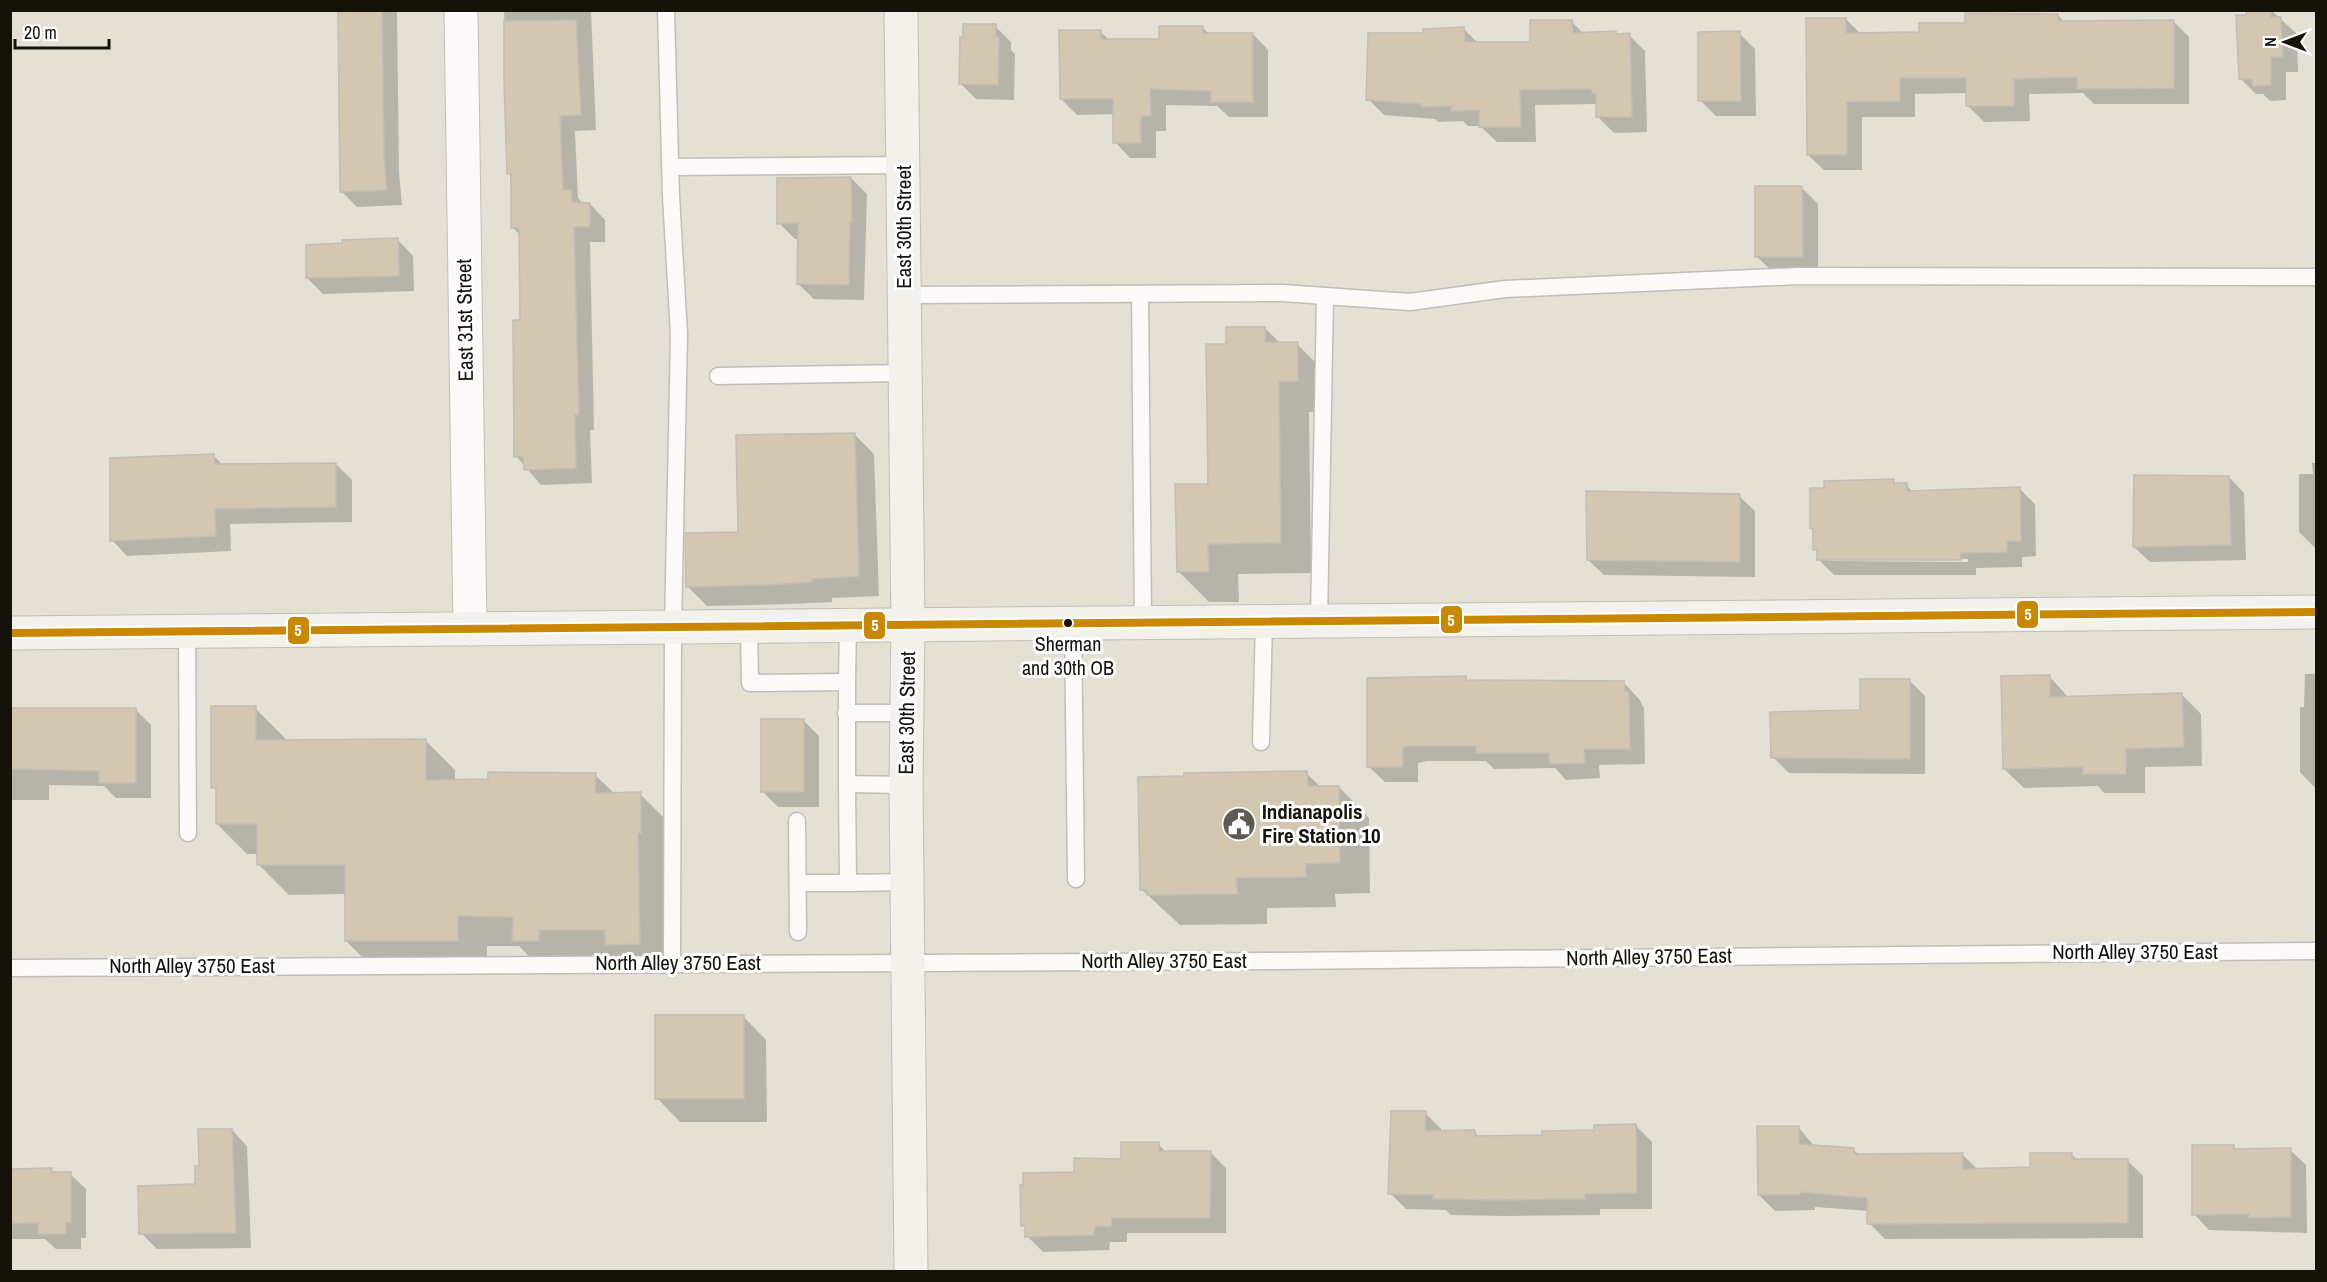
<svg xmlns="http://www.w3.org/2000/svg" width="2327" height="1282" viewBox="0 0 2327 1282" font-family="'Archivo Narrow',sans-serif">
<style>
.shadow{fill:#0003;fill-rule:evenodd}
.building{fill:#d3c7b2;stroke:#c2bdb5;stroke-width:1.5}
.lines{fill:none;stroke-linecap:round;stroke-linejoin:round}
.service-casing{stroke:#c2beb5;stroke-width:19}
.minor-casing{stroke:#c2beb5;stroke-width:35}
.secondary-casing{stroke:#c2beb5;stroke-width:35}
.service{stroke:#fbfaf9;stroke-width:16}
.minor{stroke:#fbfaf9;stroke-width:33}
.secondary{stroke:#f2f1ec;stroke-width:33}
.bus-1-casing{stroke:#fff;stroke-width:12}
.bus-1{stroke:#ca8802;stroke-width:8}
.bus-dot{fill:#15120a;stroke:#fff;stroke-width:2}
.labels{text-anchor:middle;stroke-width:6;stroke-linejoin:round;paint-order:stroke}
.bus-label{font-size:20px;fill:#15120a;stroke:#fff}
.street-label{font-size:21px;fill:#15120a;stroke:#fff}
.poi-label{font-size:21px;font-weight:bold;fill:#15120a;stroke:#fff;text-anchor:start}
.line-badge{stroke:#fff;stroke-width:2}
.badge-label{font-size:16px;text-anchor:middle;font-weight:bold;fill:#fff}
</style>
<rect width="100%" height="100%" fill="#e4e0d4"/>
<g class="shadow">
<path d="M340 10 397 11 399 172 402 205 357 207 341 191Z"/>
<path d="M504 10H591L596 130 575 131 578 198 583 204H590L605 220V242H590L594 430H590L592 483 541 485 516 456 522 322 520 235 512 227Z"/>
<path d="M2271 10 2297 34 2298 72H2286V100L2270 101 2263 94H2256L2240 78Z"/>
<path d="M2058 15 2064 22 2173 21 2189 37V104H2094L2083 93 2029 94 2030 121 1984 122 1968 106V93L1915 94V117H1862V170H1824L1808 155 1846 19 1861 34H1920L1967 24Z"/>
<path d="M1572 22 1584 34 1615 32 1618 35H1629L1645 51 1647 132 1614 133 1598 117 1597 104 1535 105 1536 142H1497L1480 126H1468L1463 121 1438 122 1435 119 1384 115 1368 99 1425 34 1464 29 1479 44 1532 43Z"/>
<path d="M995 26 1011 42V50L1015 54 1014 100 976 99 961 84Z"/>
<path d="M1203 28 1210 35 1253 34 1268 50V117H1229L1217 106 1166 105V131H1156V158H1130L1115 142V114L1077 115 1061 99 1100 31 1110 41H1161Z"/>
<path d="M1739 33 1755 49 1756 116H1716L1700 100Z"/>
<path d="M851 178 867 194 864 300 814 299 798 284 799 239H795L779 223Z"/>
<path d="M1802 188 1818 204V272H1773L1757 257Z"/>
<path d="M398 240 413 256 414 291 323 294 307 278Z"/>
<path d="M1265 328 1281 344H1297L1328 375V411L1309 412 1311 573 1238 574 1239 602H1209L1178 571 1209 485 1228 346Z"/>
<path d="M854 434 874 454 879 596 832 598V602L790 604 707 606 687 586 739 533Z"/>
<path d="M214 456 223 465 336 464 352 480V522L230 524 231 551 127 556 112 540Z"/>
<path d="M2312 463H2316V549L2299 532V474H2313Z"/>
<path d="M2229 477 2244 493 2246 560 2150 562 2134 547Z"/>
<path d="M1893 481 1897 485H1906L1913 492 2019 488 2035 504 2036 556 2022 557V567L1976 568V575H1834L1818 559 1812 527 1826 489ZM1828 558 1968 559V562L1828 561Z"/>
<path d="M1739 496 1755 511V577L1604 575 1588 560Z"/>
<path d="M2305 674H2316V789L2300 772V707H2304Z"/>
<path d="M2049 676 2069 698 2181 694 2201 714 2202 766 2145 767V793H2104L2098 786 2024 788 2004 769Z"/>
<path d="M1465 678 1469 682 1624 683 1639 699 1644 708 1645 764 1599 765 1600 778 1566 780 1555 768 1494 769 1486 761H1427L1418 763V782H1385L1369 767Z"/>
<path d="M1909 680 1925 696V774L1789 773 1773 757 1862 712Z"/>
<path d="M255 708 285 738V741L425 740 455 770V781L595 775 615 794H640L670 824 668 862 669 974H637L622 960 543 971 519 946H487V970L376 971 346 941V894L289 895 259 865V854H247L217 824V792L213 787Z"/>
<path d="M135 709 151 725V798H116L104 786 49 785V800H10V710Z"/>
<path d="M803 720 819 736V807H778L762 791Z"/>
<path d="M1306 773 1321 787H1339L1369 818 1370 893 1335 894 1336 907 1267 908V924L1180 925 1141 889Z"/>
<path d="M743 1016 766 1040 767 1122H680L657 1098Z"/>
<path d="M1425 1113 1441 1129V1132H1475L1480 1138 1544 1136 1636 1126 1652 1142V1209H1600V1215L1507 1216 1451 1215 1446 1210 1406 1209 1390 1193Z"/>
<path d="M1799 1128 1814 1146 1854 1150 1860 1156 1963 1155 1978 1170 2031 1169 2071 1154 2078 1160H2127L2143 1176V1238L1885 1239 1869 1223V1211L1815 1207V1210L1775 1211 1759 1195Z"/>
<path d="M232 1130 247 1146 251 1248 157 1249 141 1233 197 1186Z"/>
<path d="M1158 1144 1166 1152H1210L1226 1168V1233H1127V1242H1110L1109 1250 1043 1252 1027 1236 1026 1229 1023 1225 1076 1173 1123 1160Z"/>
<path d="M2233 1147 2237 1150H2290L2306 1165 2307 1233 2209 1230 2194 1214Z"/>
<path d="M10 1170H51L55 1173 70 1174 86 1189V1238H81V1249H56L45 1239H10Z"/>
</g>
<g class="building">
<path d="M338 10H382L384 155 387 190 340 192Z"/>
<path d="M2246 10H2271V17H2281L2283 57H2271V85L2253 86 2252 79H2239L2236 15H2246Z"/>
<path d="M1965 13 2058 14V21L2174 20V88L2077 89V77L2014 79V106H1966V78H1900V101L1847 102V155H1807L1806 18H1846V33L1919 32V23H1965Z"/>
<path d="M576 20 581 115 560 116 563 190H571L572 202 590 203V227H574L579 415H575L576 468 524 470 523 456 514 457 513 320H520L519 228H511V174H507L504 81V21Z"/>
<path d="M1530 20H1572L1573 33 1616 31V34L1630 33 1632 117H1596V93H1592L1591 89 1520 90 1521 127H1479V110L1451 111V106L1421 107V104L1366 100 1368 33H1423V29L1464 27 1465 42H1530Z"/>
<path d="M963 24H996V37H999L998 85 959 84 960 37H963Z"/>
<path d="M1159 26H1203V33H1253V102H1211V91L1150 89 1151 116H1141V143H1113V99H1060L1059 30H1101V39H1159Z"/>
<path d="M1740 31 1741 101H1698V32Z"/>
<path d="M851 177 852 222H850L849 285 797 284 798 223 777 224V178Z"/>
<path d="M1755 186H1802L1803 257H1755Z"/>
<path d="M398 238 399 276 306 278V245L342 243V240Z"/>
<path d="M1226 327H1265V342H1298V381L1279 382 1281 543 1208 544 1209 572H1177L1175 484H1208L1206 344H1226Z"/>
<path d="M855 433 859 576 812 579V582L769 585 686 587 685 533 738 532 736 435Z"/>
<path d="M214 454 215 464 336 463V507L215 509 216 536 110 541V458Z"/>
<path d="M2134 475 2229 476 2231 545 2133 547Z"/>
<path d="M1894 479V483H1907V491L2020 487 2021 541H2007V552L1960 553 1961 560H1817V550H1813V528H1810V488H1824V481Z"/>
<path d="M1586 491 1740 494V562L1587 560Z"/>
<path d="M2050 675V697L2182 693 2184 747 2126 749V774H2083V767L2003 769 2001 676Z"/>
<path d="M1466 676V680L1624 681 1625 691H1629L1630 749H1584L1585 763 1549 764V753H1476V746H1410L1403 748V767H1367V678Z"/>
<path d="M1860 679H1910V759L1771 758 1770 712 1860 710Z"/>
<path d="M211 706H256V740L426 739V780L488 779V772L596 773 595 793 641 792V833H638L640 944 605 945V930H539V941H512L513 917 458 916V941H345V865H257V824H216V788H211Z"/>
<path d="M10 708H136V783H99V771L10 769Z"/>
<rect x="761" y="719" width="43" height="73"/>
<path d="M1307 771 1308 786H1339L1340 863 1306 864V877L1237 878V894L1147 895V890H1140L1138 777 1184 776V773Z"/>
<rect x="655" y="1015" width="89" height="84"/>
<path d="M1391 1111H1426L1425 1131 1475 1130V1136L1542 1135V1131L1594 1130V1125L1636 1124 1637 1193 1585 1194V1199L1491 1200 1433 1199V1195L1388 1194Z"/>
<path d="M1757 1126H1799V1144L1854 1148V1154L1963 1153V1169L2030 1167V1153H2072V1159H2128V1223L1867 1224V1198L1800 1192V1195H1758Z"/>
<path d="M198 1129H232L236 1233 139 1234 138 1186 195 1184V1166H199Z"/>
<path d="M1121 1142H1159V1151H1211L1210 1218H1112L1111 1227 1095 1226 1094 1235 1025 1237V1226H1021L1020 1185H1023V1173L1074 1172V1158L1121 1159Z"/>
<path d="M2192 1145H2234V1149L2291 1148V1217L2249 1218V1214L2192 1215Z"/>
<path d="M52 1168 51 1172H71V1223H66V1234H38V1223L10 1224V1169Z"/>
</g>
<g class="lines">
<g class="service-casing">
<g id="service">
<path d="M666 10 671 196 679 334 673 627 672 963"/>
<path d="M671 167 904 165"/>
<path d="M1140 294 1143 622"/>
<path d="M904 295 1283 293 1410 302 1505 289 1798 276 2316 277"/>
<path d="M718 376 905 373"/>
<path d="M1319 621 1325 296"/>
<path d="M1073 623 1076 879"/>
<path d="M749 626 750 683 847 682V784L906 785"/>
<path d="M187 632 188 833"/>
<path d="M847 682 848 624"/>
<path d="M846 713H908"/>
<path d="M1261 742 1264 621"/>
<path d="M847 784 848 883 908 882"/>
<path d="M797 821 798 932"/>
<path d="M799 883H848"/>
<path d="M10 968 1278 961 2316 951"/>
</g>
</g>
<g class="minor-casing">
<path id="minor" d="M461 10 470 629"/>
</g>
<g class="secondary-casing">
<g id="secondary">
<path d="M901 10 908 624 906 785 911 1272"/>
<path d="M10 633 2316 612"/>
</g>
</g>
<use href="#service" class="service"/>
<use href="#minor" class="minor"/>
<use href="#secondary" class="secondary"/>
<g class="bus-1-casing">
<path id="bus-1" d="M10 633 2316 612"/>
</g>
<use href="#bus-1" class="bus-1"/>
</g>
<defs>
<g id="civic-disc" transform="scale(1.725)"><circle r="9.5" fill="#5d5a51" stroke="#fff"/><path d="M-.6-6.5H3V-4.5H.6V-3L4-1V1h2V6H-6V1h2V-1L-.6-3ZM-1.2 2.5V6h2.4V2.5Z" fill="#fff"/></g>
</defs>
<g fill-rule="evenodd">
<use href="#civic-disc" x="1239" y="824"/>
</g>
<circle class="bus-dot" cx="1068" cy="623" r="5"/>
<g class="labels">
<g class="bus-label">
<text x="1068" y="651">Sherman<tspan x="1068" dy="24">and 30th OB</tspan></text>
</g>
<g class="street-label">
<text transform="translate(904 227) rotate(-90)" y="7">East 30th Street</text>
<text transform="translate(465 320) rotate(-91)" y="7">East 31st Street</text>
<text transform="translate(907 713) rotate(-89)" y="7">East 30th Street</text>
<text x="2135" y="959">North Alley 3750 East</text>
<text transform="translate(1649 957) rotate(-1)" y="7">North Alley 3750 East</text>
<text x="1164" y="968">North Alley 3750 East</text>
<text x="678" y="970">North Alley 3750 East</text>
<text x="192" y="973">North Alley 3750 East</text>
</g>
<g class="poi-label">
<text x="1262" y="819">Indianapolis<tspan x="1262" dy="24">Fire Station 10</tspan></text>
</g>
</g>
<g class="line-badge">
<rect x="2016" y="600" width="23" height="29" rx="6" fill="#ca8802"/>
<rect x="1440" y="605" width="23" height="29" rx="6" fill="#ca8802"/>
<rect x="863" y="611" width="23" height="29" rx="6" fill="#ca8802"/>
<rect x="287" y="616" width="23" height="29" rx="6" fill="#ca8802"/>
</g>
<g class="badge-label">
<text x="2028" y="620">5</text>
<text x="1451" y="626">5</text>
<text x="875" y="631">5</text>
<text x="298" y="636">5</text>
</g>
<rect width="2327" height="1282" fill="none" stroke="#15120a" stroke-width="24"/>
<g transform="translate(2285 42) rotate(270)" stroke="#ffffff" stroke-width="4.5" paint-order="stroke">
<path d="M0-4.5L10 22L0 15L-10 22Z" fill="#15120a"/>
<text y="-9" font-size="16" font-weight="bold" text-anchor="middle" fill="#15120a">N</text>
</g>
<path d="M15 39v9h94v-9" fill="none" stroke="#15120a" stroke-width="3"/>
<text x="24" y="39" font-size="18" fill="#15120a" stroke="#ffffff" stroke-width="4.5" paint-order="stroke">20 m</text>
</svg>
